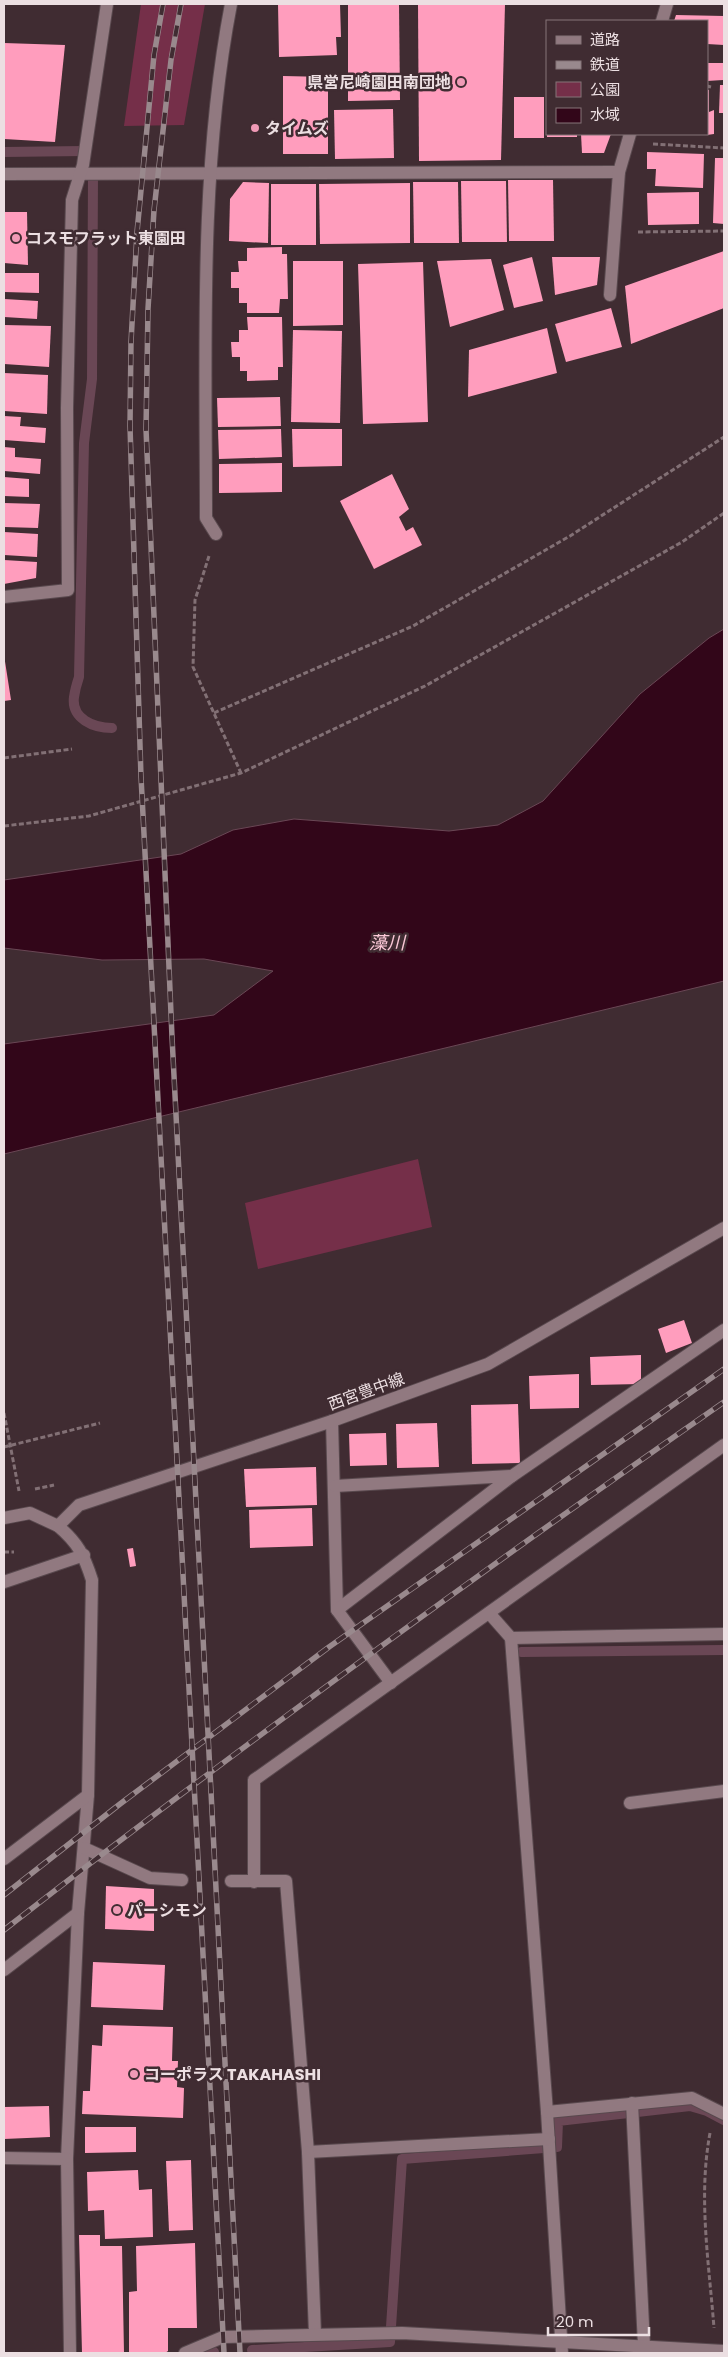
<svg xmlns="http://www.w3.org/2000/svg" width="728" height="2357" viewBox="0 0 728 2357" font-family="Poppins,'Noto Sans JP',sans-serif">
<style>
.green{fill:#752f49}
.water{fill:#320619;stroke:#6a4755}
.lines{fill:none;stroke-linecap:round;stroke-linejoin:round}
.stream{stroke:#6a4755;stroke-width:10}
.building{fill:#ff9dbd}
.minor-casing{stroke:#59494e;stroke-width:14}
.secondary-casing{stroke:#59494e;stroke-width:14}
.path{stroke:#827075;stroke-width:3;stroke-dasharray:5 2.5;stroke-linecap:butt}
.minor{stroke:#917980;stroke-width:12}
.secondary{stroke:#917980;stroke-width:12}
.rail-casing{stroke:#99898d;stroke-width:5.5}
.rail{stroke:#402c32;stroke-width:4;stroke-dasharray:11;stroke-linecap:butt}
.poi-dot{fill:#f09ab6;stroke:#402c32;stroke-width:2}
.labels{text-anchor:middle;stroke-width:5;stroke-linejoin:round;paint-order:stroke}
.poi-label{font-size:16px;font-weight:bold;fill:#ecdfe2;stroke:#402c32;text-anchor:start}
.street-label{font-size:16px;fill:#ecdfe2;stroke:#402c32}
.water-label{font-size:18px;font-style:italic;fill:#fbc8d7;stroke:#402c32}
</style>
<rect width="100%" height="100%" fill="#402c32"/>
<g class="green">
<path d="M141 4H205L184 125 124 126Z"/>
<path d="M418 1159 432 1227 258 1269 245 1203Z"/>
</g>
<path class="water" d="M724 629V981L4 1154V1044L214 1015 273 971 204 959 102 960 4 948V880L181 854 233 830 294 819 449 831 498 825 543 801 640 694 709 638Z"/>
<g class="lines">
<g class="stream">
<path d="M4 152 84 151"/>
<path d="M93 175 92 379 84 443 79 677C77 683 75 690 74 697 71 719 94 728 112 728"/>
<path d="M521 1652 724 1650"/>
<path d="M252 2350 390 2342 402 2159 557 2147 558 2121 690 2106 707 2111 724 2120"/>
<path d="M210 2353 214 2352"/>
</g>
</g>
<g class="building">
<path d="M278 4H340L341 37H336L337 55 279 57Z"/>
<path d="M348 4H399L400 100 348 101Z"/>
<path d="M418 4H505L501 160 419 161Z"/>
<path d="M676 15 724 16V45L707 44V21H674Z"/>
<path d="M4 43 65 45 55 142 4 139Z"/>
<path d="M707 63H723V80L707 81Z"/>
<path d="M283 76 328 77V154H283Z"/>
<path d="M720 85H724V113H719Z"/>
<path d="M707 90H709V112L714 110V134L707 135Z"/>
<rect x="514" y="97" width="30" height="41"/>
<path d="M393 109 394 158 335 159 334 110Z"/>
<rect x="547" y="134" width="30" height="3"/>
<path d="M581 134H611L604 153H582Z"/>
<path d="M647 152 704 154 703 188 655 186 656 169H647Z"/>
<path d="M715 158H724V224L713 223Z"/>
<path d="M508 180H553L554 241H509Z"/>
<path d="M461 181H506L507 242H462Z"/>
<path d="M243 182 269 183 268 243 229 241 230 199Z"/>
<path d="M413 182H458L459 243H414Z"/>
<path d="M410 183V243L320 244 319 184Z"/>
<rect x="271" y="184" width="45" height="61"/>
<path d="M699 192V224L648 225 647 193Z"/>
<path d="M4 212H27L28 265 4 263Z"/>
<path d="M282 247V254H287L288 299H280L279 313H247V303H239V288H231V272H239L238 261H247V248Z"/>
<path d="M724 251V308L631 344 625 286Z"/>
<path d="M532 257 543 301 514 308 503 265Z"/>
<path d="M552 257H600L597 285 555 295Z"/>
<path d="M491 259 504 310 450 327 437 261Z"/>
<path d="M293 261H343V325L293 326Z"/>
<path d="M423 262 428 422 363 424 358 264Z"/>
<path d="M4 273H39V293L4 292Z"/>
<path d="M4 299 38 301 37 319 4 317Z"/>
<path d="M611 308 622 347 566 362 555 324Z"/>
<path d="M247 317H282L283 367H278V380L247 381V371H240V357H232L231 342H239V330H248Z"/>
<path d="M4 325 51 326 49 367 4 364Z"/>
<path d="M547 328 557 373 468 397 469 350Z"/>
<path d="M293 330 342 331 340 423 291 422Z"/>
<path d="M4 373 48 375 47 414 4 411Z"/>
<path d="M280 397 281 426 218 427 217 398Z"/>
<path d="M4 416 21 417 20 426 46 428 45 443 4 440Z"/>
<path d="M281 429 282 457 219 459 218 430Z"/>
<path d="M292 429H342V466L293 467Z"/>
<path d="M4 447 15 448V457L41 459 40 474 4 471Z"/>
<path d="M282 463V492L219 493V464Z"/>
<path d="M392 474 409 509 399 517 406 531 413 527 422 545 374 569 340 501Z"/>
<path d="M4 477 29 479V497L4 496Z"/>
<path d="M4 503 40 504 38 528 4 527Z"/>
<path d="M4 532 38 534 37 557 4 555Z"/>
<path d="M4 560 37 562 36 578 4 584Z"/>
<path d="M4 655 11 700 4 701Z"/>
<path d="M684 1320 692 1343 666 1353 658 1329Z"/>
<path d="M641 1355V1384L591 1385 590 1357Z"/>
<path d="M579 1374V1408L530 1409 529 1376Z"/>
<path d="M518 1404 520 1463 472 1464 471 1405Z"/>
<path d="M437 1423 439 1467 397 1468 396 1424Z"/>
<path d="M386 1433 387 1465 350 1466 349 1434Z"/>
<path d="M316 1467 317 1505 246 1507 244 1469Z"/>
<path d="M312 1508 313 1546 250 1548 249 1510Z"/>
<path d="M133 1548 136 1566 130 1567 127 1549Z"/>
<path d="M106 1886 154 1889V1931L105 1929Z"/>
<path d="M93 1962 165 1965 163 2010 91 2007Z"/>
<path d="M103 2025 173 2027 172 2061H178L177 2087 184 2088 183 2118 82 2114 83 2091H90L92 2045 102 2046Z"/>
<path d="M49 2106 50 2137 4 2139V2107Z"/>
<path d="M85 2127H136V2152L85 2153Z"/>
<path d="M191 2160 193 2230 169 2231 166 2161Z"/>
<path d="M138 2170 139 2190 152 2189 153 2237 105 2239 104 2210 88 2211 87 2172Z"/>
<path d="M79 2235H100V2246H122L124 2353H82Z"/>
<path d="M195 2243 197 2328H168V2351L165 2353H129V2292L137 2291 136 2246Z"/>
</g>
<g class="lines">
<g class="minor-casing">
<g id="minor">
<path d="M662 21 667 4"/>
<path d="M4 174 619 172"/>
<path d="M610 295 619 172 630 134"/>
<path d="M216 534 206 518C206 349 199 170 231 4"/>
<path d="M4 597 68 590 67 408 72 200 83 165 107 4"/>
<path d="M332 1421 337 1610 391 1683"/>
<path d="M512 1476 724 1330"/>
<path d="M335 1486 512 1476 337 1610"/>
<path d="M58 1526C78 1543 84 1555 92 1580L88 1795 78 1913 67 2159 70 2353"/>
<path d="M4 1582 84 1555"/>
<path d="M489 1613 511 1638 724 1634"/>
<path d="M511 1638 547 2112 562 2353"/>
<path d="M630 1803 724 1791"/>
<path d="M84 1848 150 1878 182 1880"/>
<path d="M4 1859 88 1795"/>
<path d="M231 1881H286L308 2152 549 2139"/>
<path d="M254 1882V1780L724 1445"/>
<path d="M4 1970 78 1913"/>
<path d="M632 2103 644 2345"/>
<path d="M547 2112 692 2098 724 2114"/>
<path d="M308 2152 315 2334"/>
<path d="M4 2158 67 2159"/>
<path d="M185 2353 223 2337 402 2333 724 2351"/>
</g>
</g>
<g class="secondary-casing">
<path id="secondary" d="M4 1518 30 1513 58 1526 79 1505 332 1421 488 1364 724 1228"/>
</g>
<g class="path">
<path d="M707 86 711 87"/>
<path d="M653 144 724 148"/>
<path d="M638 232 724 231"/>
<path d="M209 556 195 600 193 667 241 773"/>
<path d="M214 713 413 626 570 536 724 437"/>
<path d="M4 758 72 749"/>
<path d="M4 826 89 816 241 773 425 686 682 542 724 513"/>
<path d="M4 1413 19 1491"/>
<path d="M4 1447 100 1423"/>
<path d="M35 1489 54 1485"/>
<path d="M4 1552H14"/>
<path d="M710 2133C698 2197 709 2263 714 2328"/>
</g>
<use href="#minor" class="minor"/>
<use href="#secondary" class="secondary"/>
<g class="rail-casing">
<g id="rail">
<path d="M163 4 154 55 137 232 131 342 130 426 141 777 224 2353"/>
<path d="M181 4 171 60 154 210 148 309 146 429 172 1037 240 2353"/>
<path d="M4 1895 120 1804 329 1647 724 1369"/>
<path d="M4 1930C239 1747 480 1572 724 1402"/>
</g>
</g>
<use href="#rail" class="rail"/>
</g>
<g class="poi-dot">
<circle cx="461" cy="82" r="5"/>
<circle cx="255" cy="128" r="5"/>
<circle cx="16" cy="238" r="5"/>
<circle cx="117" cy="1910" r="5"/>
<circle cx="134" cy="2074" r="5"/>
</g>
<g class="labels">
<g class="poi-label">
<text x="451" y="88" text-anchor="end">県営尼崎園田南団地</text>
<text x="265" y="134">タイムズ</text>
<text x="26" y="244">コスモフラット東園田</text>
<text x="127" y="1916">パーシモン</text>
<text x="144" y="2080">コーポラス TAKAHASHI</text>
</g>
<g class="street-label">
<text transform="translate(366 1391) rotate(-20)" y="6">西宮豊中線</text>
</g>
<g class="water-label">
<text x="387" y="949">藻川</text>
</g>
</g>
<rect width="728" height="2357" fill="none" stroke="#ecdfe2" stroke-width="10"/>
<rect x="546" y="20" width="162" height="115" fill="#402c32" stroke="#857478"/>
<rect x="556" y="36" width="25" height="8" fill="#917980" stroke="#857478"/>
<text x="590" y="45" font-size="15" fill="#ecdfe2">道路</text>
<rect x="556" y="61" width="25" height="8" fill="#99898d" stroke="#857478"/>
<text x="590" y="70" font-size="15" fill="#ecdfe2">鉄道</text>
<rect x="556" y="82" width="25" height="15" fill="#752f49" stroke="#857478"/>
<text x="590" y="95" font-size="15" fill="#ecdfe2">公園</text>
<rect x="556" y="108" width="25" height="15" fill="#320619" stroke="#857478"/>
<text x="590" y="120" font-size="15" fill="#ecdfe2">水域</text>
<path d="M548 2327v8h101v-8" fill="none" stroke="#ecdfe2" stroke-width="2.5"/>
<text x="556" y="2327" font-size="15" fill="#ecdfe2" stroke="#402c32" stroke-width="4" paint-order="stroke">20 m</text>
</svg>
